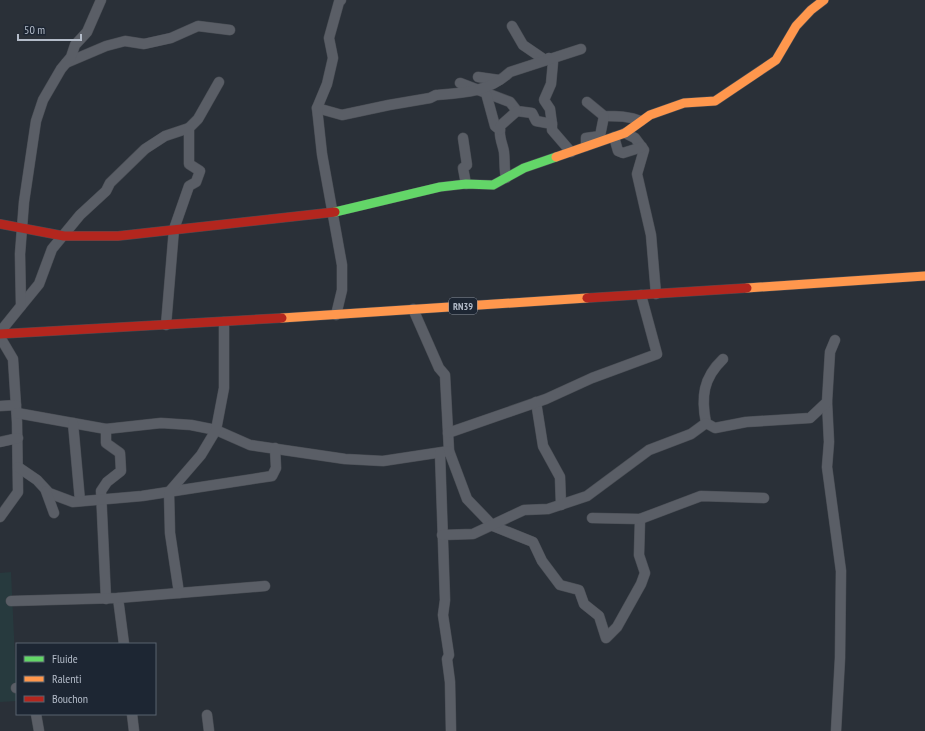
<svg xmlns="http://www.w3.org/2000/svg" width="925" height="731" viewBox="0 0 925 731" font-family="'PT Sans Narrow',sans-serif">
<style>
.green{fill:#273a3e}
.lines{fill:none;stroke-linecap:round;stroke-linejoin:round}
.street-casing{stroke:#484c53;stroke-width:11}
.fast-casing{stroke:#484c53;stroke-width:10}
.slow-casing{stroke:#484c53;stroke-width:10}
.jam-casing{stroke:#484c53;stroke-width:10}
.street{stroke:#5a5e66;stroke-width:10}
.fast{stroke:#63d668;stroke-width:9}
.slow{stroke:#ff974d;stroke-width:9}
.jam{stroke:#b3261e;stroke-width:9}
.labels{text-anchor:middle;stroke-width:3;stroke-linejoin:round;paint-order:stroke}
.shield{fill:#1d2633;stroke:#878f9c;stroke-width:1}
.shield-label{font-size:10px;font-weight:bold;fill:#b4bcc9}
</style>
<rect width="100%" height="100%" fill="#2a3038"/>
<path class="green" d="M11 572 17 701 0 702V573Z"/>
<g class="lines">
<g class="street-casing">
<g id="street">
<path d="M512 26 523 45 545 60"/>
<path d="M549 58 553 62 551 84 544 100 550 109 552 124"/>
<path d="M66 63 106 46 125 41 144 44 171 38 198 26 230 30"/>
<path d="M478 77 499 80"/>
<path d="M460 83 510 102 517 111 532 113 536 121 552 124V130L571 152"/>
<path d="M486 93 495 126 500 130C499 138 503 145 504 152 505 161 504 169 506 178"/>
<path d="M587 102 604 116C617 116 629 116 641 121"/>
<path d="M317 108 342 115 389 105 430 98 436 95C463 93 489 92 510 72L581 49"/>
<path d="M500 130V126L517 111"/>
<path d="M625 133 635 138 644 150 637 174 651 235 656 294"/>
<path d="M614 137 618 151 623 153 642 147"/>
<path d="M463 138 467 165 463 168 466 184"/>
<path d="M586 146V138L600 136 604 116"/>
<path d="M21 306 39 284 52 249 80 215 106 191 110 183 145 149 165 136 189 128"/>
<path d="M413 309 439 368 445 375 449 451 467 499 493 526 533 542 542 561 560 585 579 590 584 604 599 616 606 638 617 627 641 584 645 573 639 555 640 519"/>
<path d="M336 315 342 290V265L322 154 317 108 327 84 333 58 329 38 339 2 341 0"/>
<path d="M166 325 174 229 189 186 196 182 200 171 189 164V128L198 119 219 82"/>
<path d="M0 332 21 306 20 254 24 202 36 121 43 100 61 69 71 57 75 45 87 32 101 0"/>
<path d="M0 337 13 359 17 422 18 492 0 517"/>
<path d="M536 402 543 446 560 477 561 505"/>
<path d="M827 402 829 442 827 467 841 571 840 658 836 731"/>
<path d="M0 406 16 405"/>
<path d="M17 413 106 429 161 423 191 425 216 430 250 445 345 459 383 461 449 451"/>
<path d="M73 423 80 501"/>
<path d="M706 423C701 397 703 378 723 359"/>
<path d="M106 429V443L120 453 121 471 107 482 101 491 106 599"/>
<path d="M448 433 546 399 592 378 657 354 641 295"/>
<path d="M0 442 18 438"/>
<path d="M440 453 445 600 443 615 449 655 447 659 450 682 451 731"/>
<path d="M18 467 37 480 49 493 73 502 142 496 272 476 276 468 275 448"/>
<path d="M46 491 54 513"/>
<path d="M592 518 640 519 701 496 764 498"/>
<path d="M442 535 473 534 524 510 548 509 587 496 649 450 691 434 706 423 715 428 746 422 810 418 827 402 830 352 835 340"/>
<path d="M179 593 170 533 169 492 201 455 216 430 224 388V322"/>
<path d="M118 598 124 644"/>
<path d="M11 601 118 598 265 586"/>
<path d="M16 688H17"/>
<path d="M36 714 39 731"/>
<path d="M132 714 134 731"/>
<path d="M207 715 209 731"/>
</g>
</g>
<g class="fast-casing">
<path id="fast" d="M335 212 440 187 466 184 493 185 524 168 556 157"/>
</g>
<g class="slow-casing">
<g id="slow">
<path d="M556 157 625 133 650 115 684 103 715 101 776 60 796 26 811 10 824 0"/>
<path d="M747 288 925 276"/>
<path d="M282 318 587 298"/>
</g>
</g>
<g class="jam-casing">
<g id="jam">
<path d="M0 224 64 236H118L335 212"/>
<path d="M587 298 747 288"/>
<path d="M0 334 282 318"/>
</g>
</g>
<use href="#street" class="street"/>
<use href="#fast" class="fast"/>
<use href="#slow" class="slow"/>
<use href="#jam" class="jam"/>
</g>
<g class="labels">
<rect class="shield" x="449" y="298" width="28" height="16" rx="3"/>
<g class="shield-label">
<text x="463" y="310">RN39</text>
</g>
</g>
<rect x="16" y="643" width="140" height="72" fill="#1d2633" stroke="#59626f"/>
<rect x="24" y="656" width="20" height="6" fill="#63d668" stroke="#59626f"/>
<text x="52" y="663" font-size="12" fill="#b4bcc9">Fluide</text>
<rect x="24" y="676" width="20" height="6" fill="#ff974d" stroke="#59626f"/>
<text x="52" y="683" font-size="12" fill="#b4bcc9">Ralenti</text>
<rect x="24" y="696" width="20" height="6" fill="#b3261e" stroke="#59626f"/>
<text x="52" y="703" font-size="12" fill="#b4bcc9">Bouchon</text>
<path d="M18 34v6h63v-6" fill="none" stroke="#b4bcc9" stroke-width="2"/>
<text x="24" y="34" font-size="12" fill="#b4bcc9" stroke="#1d2633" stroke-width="3" paint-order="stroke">50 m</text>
</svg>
